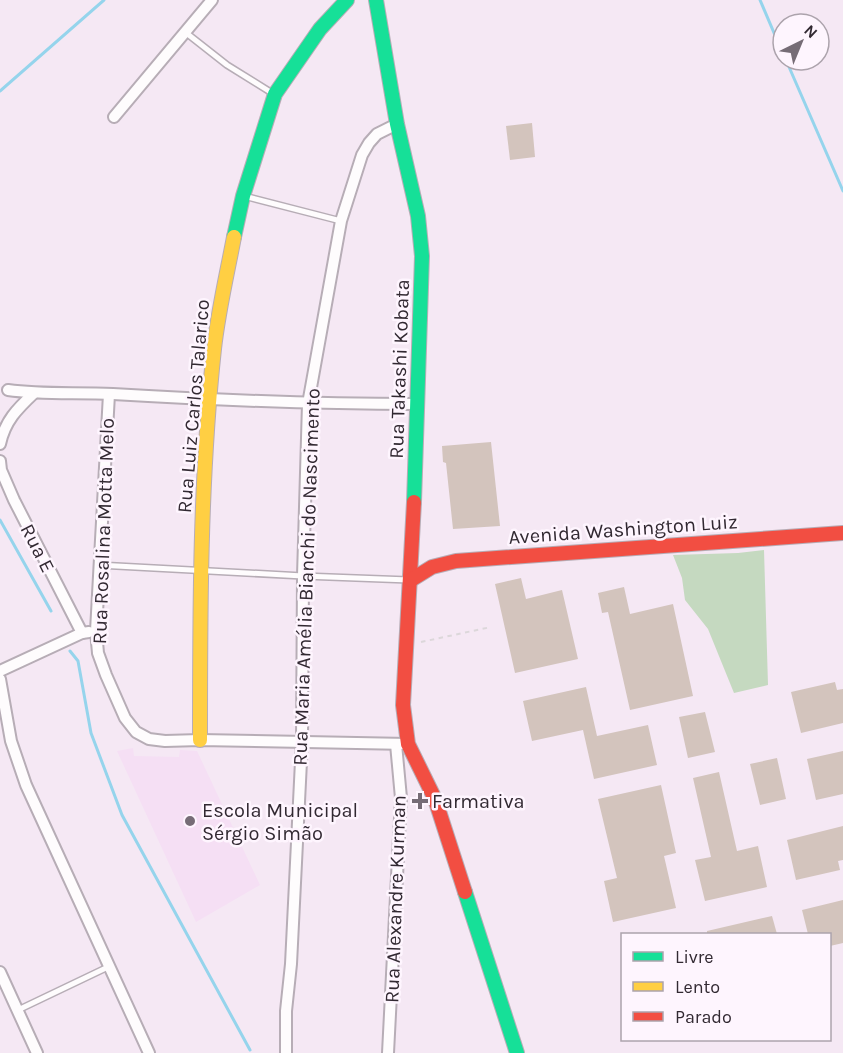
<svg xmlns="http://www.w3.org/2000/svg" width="843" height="1053" viewBox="0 0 843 1053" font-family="Karla,sans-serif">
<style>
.built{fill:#f5dff4}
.green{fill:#c5d9c0}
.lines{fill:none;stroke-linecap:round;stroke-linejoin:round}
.stream{stroke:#95d4ec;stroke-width:3}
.building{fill:#d3c4bd}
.lane-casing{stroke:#b7adb6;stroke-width:8}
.street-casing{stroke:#b7adb6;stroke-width:14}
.fast-casing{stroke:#b7adb6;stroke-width:16}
.slow-casing{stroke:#b7adb6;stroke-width:16}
.jam-casing{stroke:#b7adb6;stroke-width:16}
.path{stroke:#dcd7da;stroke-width:2;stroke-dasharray:4.5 4.5;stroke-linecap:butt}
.lane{stroke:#fefcfd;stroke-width:5}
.street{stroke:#fefcfd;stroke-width:10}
.fast{stroke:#16e098;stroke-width:14}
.slow{stroke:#ffcf43;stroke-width:14}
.jam{stroke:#f24e42;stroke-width:14}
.poi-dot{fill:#766c76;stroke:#fef5fe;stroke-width:2}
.labels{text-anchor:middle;stroke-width:5;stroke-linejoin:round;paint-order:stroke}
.street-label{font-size:20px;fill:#322932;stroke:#fef5fe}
.poi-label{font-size:20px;fill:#322932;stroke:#fef5fe;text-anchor:start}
</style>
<rect width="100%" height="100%" fill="#f5e8f4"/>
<path class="built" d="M133 748 134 756 179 757 180 750 197 751 260 885 196 922 117 751Z"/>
<path class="green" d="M764 550 768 685 734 693 708 629 685 600 682 578 673 555 738 553Z"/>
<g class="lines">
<g class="stream">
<path d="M760 0 783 54"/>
<path d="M786 60 843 191"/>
<path d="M0 91 104 0"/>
<path d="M0 520 51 611"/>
<path d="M70 651 78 661 91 733 122 815 250 1050"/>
</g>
</g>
<g class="building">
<path d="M532 123 535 157 510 160 506 126Z"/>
<path d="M491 442 500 526 453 529 446 463 443 462 442 446Z"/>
<path d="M521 578 526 599 562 590 578 659 515 673 495 584Z"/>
<path d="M624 587 630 614 673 604 693 696 630 710 608 612 602 613 598 593Z"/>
<path d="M835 682 837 690 843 689V723L801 733 791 692Z"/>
<path d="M586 687 597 736 648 725 657 765 594 779 583 730 532 741 523 701Z"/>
<path d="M705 712 715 752 688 758 679 717Z"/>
<path d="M843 751V794L816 800 807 759Z"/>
<path d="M777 758 786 799 760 805 750 764Z"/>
<path d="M719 772 737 851 758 846 767 887 705 901 695 860 711 857 693 778Z"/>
<path d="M661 785 676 853 664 856 676 908 613 922 604 881 617 878 598 799Z"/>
<path d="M843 826V860L838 861 840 870 796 880 787 840Z"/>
<path d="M843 900V943L830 946V934H808L802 910Z"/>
<path d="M772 916 777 934H707V931Z"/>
</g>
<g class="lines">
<g class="lane-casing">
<g id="lane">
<path d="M185 32 227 65 272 93"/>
<path d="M244 196 341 221"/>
<path d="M98 565 303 576 409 580"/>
<path d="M18 1010 108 967"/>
</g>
</g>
<g class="street-casing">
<g id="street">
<path d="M114 117 212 0"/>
<path d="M8 390C43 395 77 392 113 394 214 400 315 404 417 404"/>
<path d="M109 394 96 631 98 653 106 675 125 718 136 732 149 739 165 741 200 740 408 744"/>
<path d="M0 444C5 421 17 409 34 393"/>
<path d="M0 461 1 470 14 500 82 633"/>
<path d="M0 671 82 633 89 632"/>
<path d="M0 679 11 741 26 785 149 1053"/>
<path d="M0 972 37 1053"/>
<path d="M286 1053V1011L291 964 302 741 303 576 308 404 341 221 362 155 369 143 377 134 397 124"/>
<path d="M388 1053 401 798 396 744"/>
</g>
</g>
<g class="fast-casing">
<g id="fast">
<path d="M376 0 397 124 418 216 422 256 414 502"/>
<path d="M234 237 243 196 275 94 320 29 347 0"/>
<path d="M465 892 517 1053"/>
</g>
</g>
<g class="slow-casing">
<path id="slow" d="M200 740C200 610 200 479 214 349 218 312 227 274 234 237"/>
</g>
<g class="jam-casing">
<g id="jam">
<path d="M414 502 403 705 408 744 435 799 465 892"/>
<path d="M411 580 432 567 456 561 843 533"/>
</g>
</g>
<path class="path" d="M421 642 491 627"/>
<use href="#lane" class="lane"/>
<use href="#street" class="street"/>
<use href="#fast" class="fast"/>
<use href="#slow" class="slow"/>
<use href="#jam" class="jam"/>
</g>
<g class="poi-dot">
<path d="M417 792h6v6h6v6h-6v6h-6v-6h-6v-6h6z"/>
<circle cx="190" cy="821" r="6"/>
</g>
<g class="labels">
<g class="street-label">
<text transform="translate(399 369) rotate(-88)" y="7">Rua Takashi Kobata</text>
<text transform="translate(193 406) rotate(-85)" y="7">Rua Luiz Carlos Talarico</text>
<text transform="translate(623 529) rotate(-4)" y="7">Avenida Washington Luiz</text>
<text transform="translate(103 531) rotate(-88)" y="7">Rua Rosalina Motta Melo</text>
<text transform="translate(38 548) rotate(63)" y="7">Rua E</text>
<text transform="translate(306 577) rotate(-88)" y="7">Rua Maria Amélia Bianchi do Nascimento</text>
<text transform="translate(395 899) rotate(-88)" y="7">Rua Alexandre Kurman</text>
</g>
<g class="poi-label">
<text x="432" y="808">Farmativa</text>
<text x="202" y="817">Escola Municipal<tspan x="202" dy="23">Sérgio Simão</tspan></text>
</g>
</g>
<rect x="621" y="933" width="210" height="108" fill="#fef5fe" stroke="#aca3ac" stroke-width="1.5"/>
<rect x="633" y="952" width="30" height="9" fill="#16e098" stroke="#aca3ac" stroke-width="1.5"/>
<text x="675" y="963" font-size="18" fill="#322932">Livre</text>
<rect x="633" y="982" width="30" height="9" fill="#ffcf43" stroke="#aca3ac" stroke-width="1.5"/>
<text x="675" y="993" font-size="18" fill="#322932">Lento</text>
<rect x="633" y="1012" width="30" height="9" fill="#f24e42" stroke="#aca3ac" stroke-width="1.5"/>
<text x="675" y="1023" font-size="18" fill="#322932">Parado</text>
<g transform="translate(801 42) rotate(43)"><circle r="28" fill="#fef5fe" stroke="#aca3ac" stroke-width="1.5"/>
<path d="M0-4.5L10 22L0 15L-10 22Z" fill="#766c76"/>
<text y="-9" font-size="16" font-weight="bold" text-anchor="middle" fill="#322932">N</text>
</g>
</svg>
